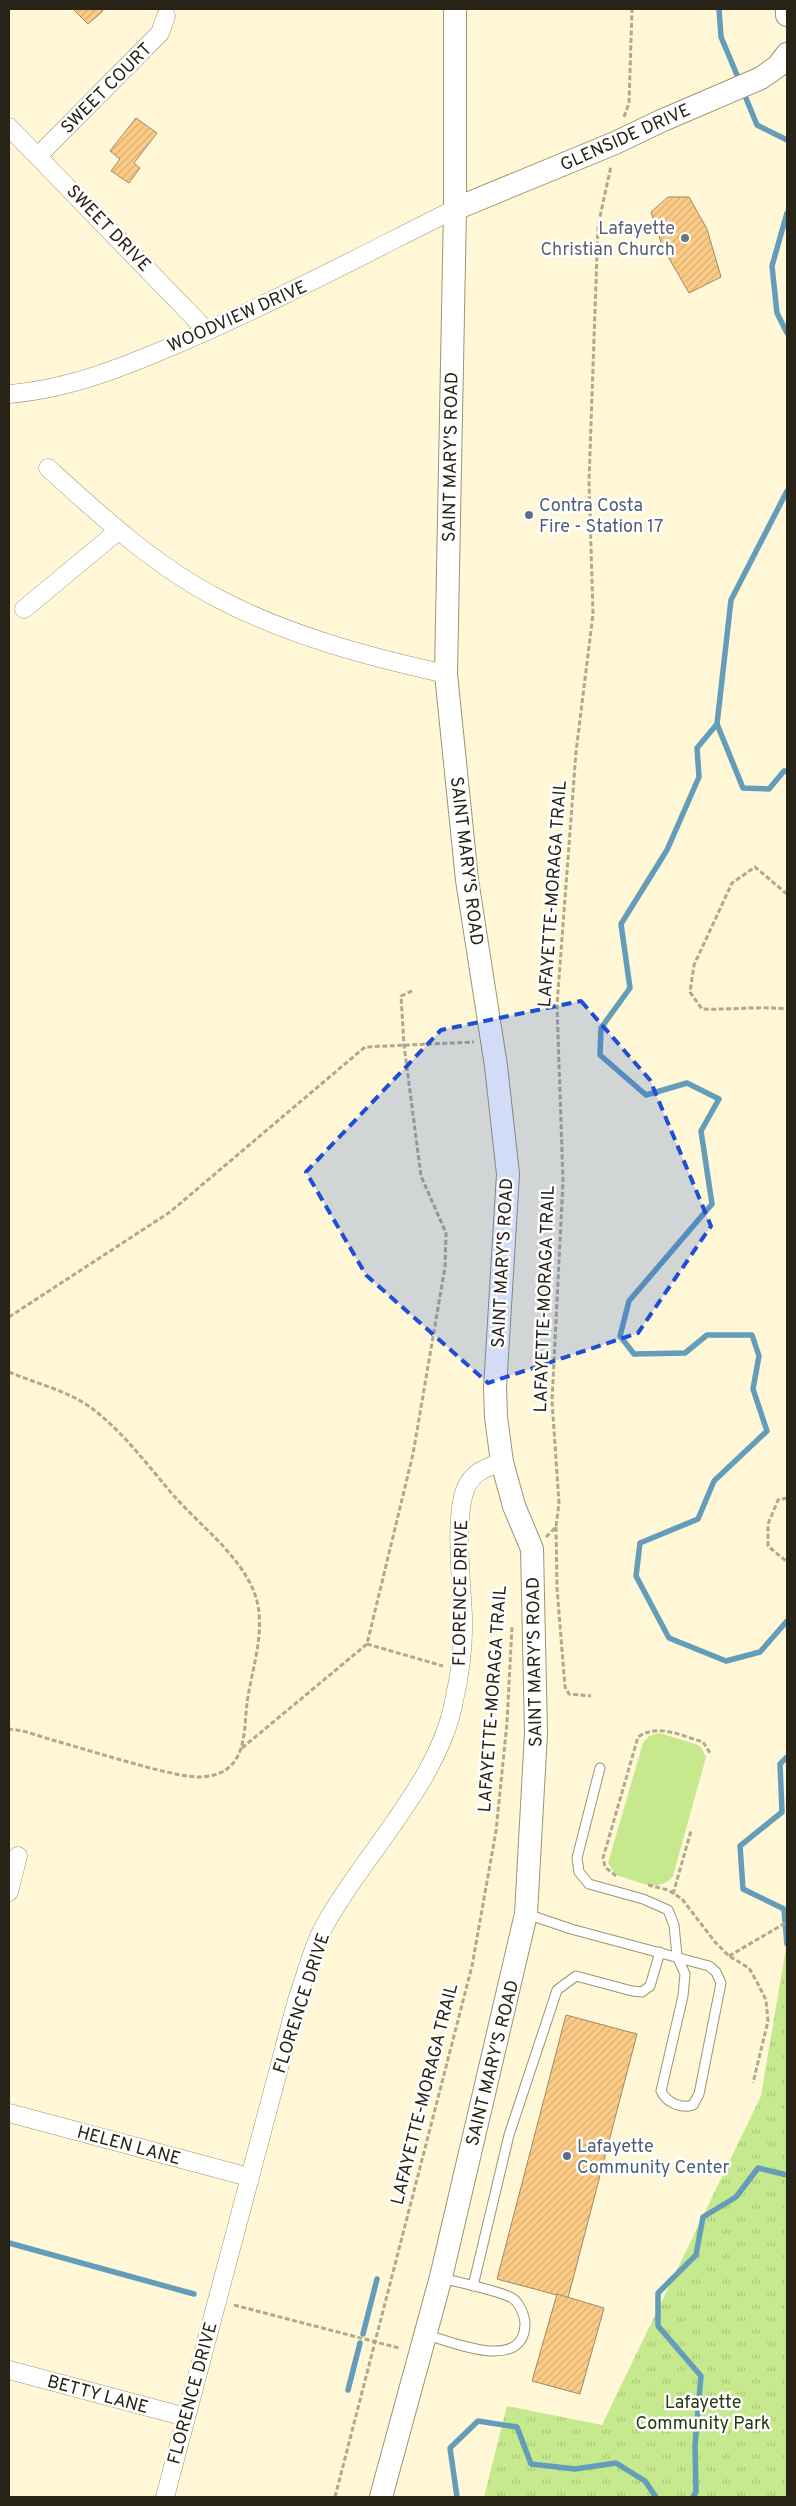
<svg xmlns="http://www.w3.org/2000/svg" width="796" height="2506" viewBox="0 0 796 2506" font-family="Overpass,sans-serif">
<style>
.park{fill:url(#park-tufts)}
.pitch{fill:#c6e98d}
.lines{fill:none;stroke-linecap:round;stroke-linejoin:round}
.stream{stroke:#649db9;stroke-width:5.5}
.building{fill:url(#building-hatch);stroke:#9d896e}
.service-casing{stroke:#9c9575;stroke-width:11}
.minor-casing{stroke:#9c9575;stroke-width:19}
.tertiary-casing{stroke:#9c9575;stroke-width:24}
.path{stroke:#afa98e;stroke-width:3;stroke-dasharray:5 2.5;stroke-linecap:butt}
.service{stroke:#fff;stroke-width:9}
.minor{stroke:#fff;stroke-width:18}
.tertiary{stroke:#fff;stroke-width:22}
.marked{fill:#1d4ed8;fill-opacity:0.2;stroke:#1d4ed8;stroke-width:4;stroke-dasharray:10 6;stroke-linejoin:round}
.worship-dot{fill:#6b7280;stroke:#fff;stroke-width:2}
.service-dot{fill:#5c6f8a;stroke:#fff;stroke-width:2}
.labels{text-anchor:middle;stroke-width:5;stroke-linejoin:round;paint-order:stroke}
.street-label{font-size:18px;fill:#272417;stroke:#fff}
.worship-label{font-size:18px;fill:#5b616d;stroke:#fff;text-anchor:end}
.service-label{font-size:18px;fill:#4e5e75;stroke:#fff;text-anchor:start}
.park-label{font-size:18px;fill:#2a3810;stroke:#fff}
</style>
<defs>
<pattern id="park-tufts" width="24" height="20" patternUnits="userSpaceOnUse" patternTransform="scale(1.25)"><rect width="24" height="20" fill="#c6e98d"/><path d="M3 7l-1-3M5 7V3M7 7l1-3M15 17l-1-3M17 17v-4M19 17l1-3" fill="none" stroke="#aac879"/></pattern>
<pattern id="building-hatch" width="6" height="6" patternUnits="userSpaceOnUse" patternTransform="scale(1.25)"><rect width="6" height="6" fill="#fccb86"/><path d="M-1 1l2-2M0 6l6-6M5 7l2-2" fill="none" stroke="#d8ae73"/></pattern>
</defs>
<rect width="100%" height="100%" fill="#fff7d5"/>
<path class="park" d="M787 1942V2497H484L507 2406 602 2425 761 2096Z"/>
<path class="pitch" d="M659 1733 696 1744 701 1747 706 1757 673 1876C659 1894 637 1881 619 1876L614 1873 608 1863 643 1743 649 1736Z"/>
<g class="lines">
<g class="stream">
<path d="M719 9 721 37 740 82"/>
<path d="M743 91 757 125 787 140"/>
<path d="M787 213 772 266 777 313 787 333"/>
<path d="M787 491 731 600 717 724 697 748 699 777 667 850 621 924 630 988 601 1028 600 1055 646 1095 687 1083 719 1099 701 1131 712 1204 629 1301 620 1336 634 1354 685 1353 707 1335H752L759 1356 753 1389 767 1431 714 1481 698 1519 640 1543 636 1576 669 1638 726 1661 760 1652 787 1621"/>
<path d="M717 724 743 788 769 789 784 771H787"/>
<path d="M787 1757 780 1764 782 1812 740 1846 743 1889 784 1909 787 1944"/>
<path d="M9 2243 194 2294"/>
<path d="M363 2334 377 2279"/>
<path d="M348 2390 360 2343"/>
<path d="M457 2497 450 2448 478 2421 517 2427 531 2464 575 2469 616 2463 645 2481 656 2497"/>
<path d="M693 2497 696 2492 695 2445 701 2376 658 2326V2293L696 2255 703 2217 736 2197 758 2168 787 2175"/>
</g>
</g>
<g class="building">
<path d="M73 9H101L103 11 88 24Z"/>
<path d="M136 118 157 133 134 163 140 168 129 183 111 171 120 159 110 151Z"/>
<path d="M668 197H689L707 229 721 277 689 293 663 248 651 212Z"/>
<path d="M566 2015 637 2034 568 2298 497 2279Z"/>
<path d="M557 2294 604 2308 580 2394 532 2381Z"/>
</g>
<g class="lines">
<g class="service-casing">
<g id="service">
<path d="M527 1914 571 1929 709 1966 716 1972 721 1983 699 2094 693 2105C681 2109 667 2103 661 2091L683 1996 685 1974 677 1956 674 1925 668 1910 643 1899 589 1884 579 1872 577 1858 600 1768"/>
<path d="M473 2286 509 2135 557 1990 576 1976 632 1991 642 1992 650 1986 660 1952"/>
<path d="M425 2334C451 2342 524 2373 525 2324 525 2316 519 2302 512 2298 501 2291 456 2282 442 2278"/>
</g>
</g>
<g class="minor-casing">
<g id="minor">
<path d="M9 127 207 331"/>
<path d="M38 156 160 33 166 16"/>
<path d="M9 394C72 389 131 364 189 339 280 299 367 253 455 209"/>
<path d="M48 468C101 516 155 566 219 599 290 636 369 657 446 674"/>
<path d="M24 609 118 531"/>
<path d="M9 1892 18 1856"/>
<path d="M9 2113 249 2177"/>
<path d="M9 2370 186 2417"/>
<path d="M165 2497 297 2000C305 1978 311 1953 321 1932 360 1858 439 1783 454 1701 460 1674 464 1646 463 1618 462 1584 454 1521 465 1490 472 1472 485 1468 502 1462"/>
</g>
</g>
<g class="tertiary-casing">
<g id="tertiary">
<path d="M787 9V15"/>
<path d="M455 209 615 143 661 121 761 78 778 66 787 54"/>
<path d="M381 2497 441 2277 526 1914 536 1733 532 1549 514 1506 502 1462 496 1417 495 1388 508 1174 496 1066 467 880 446 674 455 209V9"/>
</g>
</g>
<g class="path">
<path d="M624 117 629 103 632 9"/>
<path d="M787 894 755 867 732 883 694 965 690 992 702 1009C731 1010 758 1006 787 1009"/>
<path d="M9 1317 170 1212 365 1047 474 1042"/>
<path d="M9 1372C37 1384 70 1391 94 1410 125 1434 149 1467 174 1496 203 1529 255 1566 259 1613 262 1643 251 1674 247 1703 244 1727 247 1761 220 1773 200 1781 182 1775 162 1771 126 1762 91 1751 56 1741 41 1737 25 1730 9 1729"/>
<path d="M787 1498 778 1500 768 1524V1546L787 1562"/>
<path d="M556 1527 557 1588 565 1687 569 1694 591 1696"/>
<path d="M546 1537 556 1527 559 1503 552 1401 563 1181 557 1005 576 752 593 614 589 481 598 226 611 166"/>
<path d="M367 1644 443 1666"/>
<path d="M242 1748 367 1644 413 1454 445 1267 446 1233 421 1176 404 1045 401 996 414 990"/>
<path d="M616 1876 605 1867 603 1858 638 1737C658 1723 682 1736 703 1742L710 1753"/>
<path d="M648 1885 668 1890 682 1899 715 1942 729 1956 749 1968 757 1982 766 2000 768 2021 753 2083"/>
<path d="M673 1894 691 1831"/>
<path d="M729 1956 787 1922"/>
<path d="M234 2305 399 2348"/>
<path d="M335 2497 472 1966 496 1831 507 1723 512 1626"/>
</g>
<use href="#service" class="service"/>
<use href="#minor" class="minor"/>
<use href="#tertiary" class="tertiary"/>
</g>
<path class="marked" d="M581 1001 650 1080 711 1226 638 1333 488 1383 366 1275 306 1172 441 1030Z"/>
<circle class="worship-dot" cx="685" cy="238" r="5"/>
<g class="service-dot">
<circle cx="529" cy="515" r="5"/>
<circle cx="567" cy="2156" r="5"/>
</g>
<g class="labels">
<g class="street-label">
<text transform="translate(106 88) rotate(-45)" y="6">SWEET COURT</text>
<text transform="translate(625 137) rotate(-24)" y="6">GLENSIDE DRIVE</text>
<text transform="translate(109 228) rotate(46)" y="6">SWEET DRIVE</text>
<text transform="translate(237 316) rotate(-24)" y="6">WOODVIEW DRIVE</text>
<text transform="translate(450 457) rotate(-89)" y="6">SAINT MARY'S ROAD</text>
<text transform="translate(467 861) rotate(83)" y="6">SAINT MARY'S ROAD</text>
<text transform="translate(552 894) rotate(-86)" y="6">LAFAYETTE-MORAGA TRAIL</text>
<text transform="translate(502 1263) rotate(-87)" y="6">SAINT MARY'S ROAD</text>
<text transform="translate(544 1299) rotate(-88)" y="6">LAFAYETTE-MORAGA TRAIL</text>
<text transform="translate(460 1593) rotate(-89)" y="6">FLORENCE DRIVE</text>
<text transform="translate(534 1662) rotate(-91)" y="6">SAINT MARY'S ROAD</text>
<text transform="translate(492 1699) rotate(-86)" y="6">LAFAYETTE-MORAGA TRAIL</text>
<text transform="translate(301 2003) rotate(-72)" y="6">FLORENCE DRIVE</text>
<text transform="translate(492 2063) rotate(-76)" y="6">SAINT MARY'S ROAD</text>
<text transform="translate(424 2094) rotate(-76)" y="6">LAFAYETTE-MORAGA TRAIL</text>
<text transform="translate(129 2145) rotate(15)" y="6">HELEN LANE</text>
<text transform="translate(192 2393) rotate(-75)" y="6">FLORENCE DRIVE</text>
<text transform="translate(98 2394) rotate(15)" y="6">BETTY LANE</text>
</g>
<g class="worship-label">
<text x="675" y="234">Lafayette<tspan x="675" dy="21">Christian Church</tspan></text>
</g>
<g class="service-label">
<text x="539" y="511">Contra Costa<tspan x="539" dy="21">Fire - Station 17</tspan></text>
<text x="577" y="2152">Lafayette<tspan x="577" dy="21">Community Center</tspan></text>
</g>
<g class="park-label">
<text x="703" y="2408">Lafayette<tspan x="703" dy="21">Community Park</tspan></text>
</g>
</g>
<rect width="796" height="2506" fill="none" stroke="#272417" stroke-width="20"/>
</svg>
